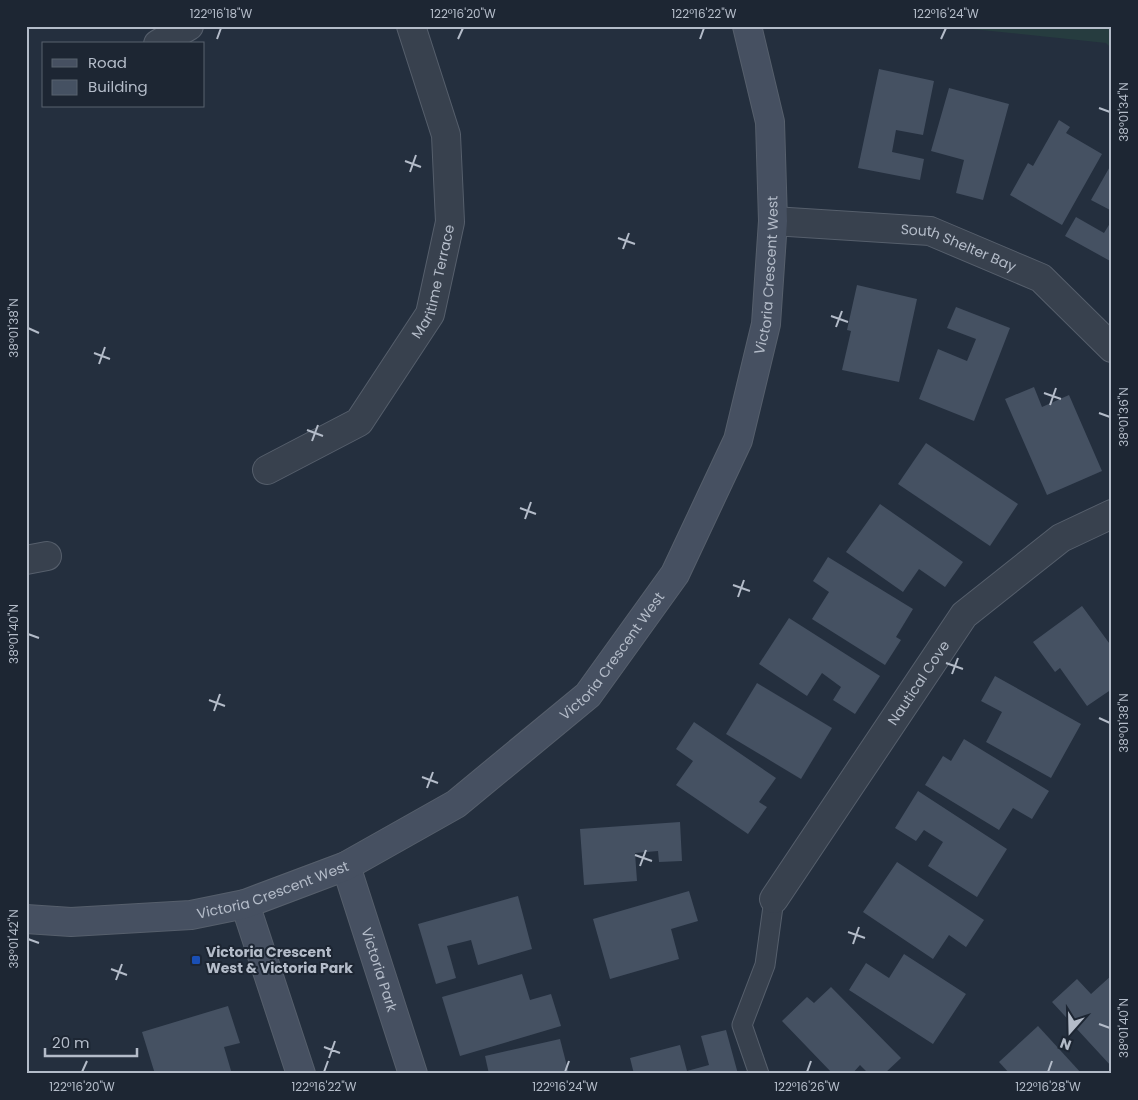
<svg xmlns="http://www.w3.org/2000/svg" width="1138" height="1100" viewBox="0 0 1138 1100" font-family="Poppins,sans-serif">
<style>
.green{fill:#263c3f}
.building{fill:#455162}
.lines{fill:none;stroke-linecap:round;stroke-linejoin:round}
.lane-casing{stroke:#565f6c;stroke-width:21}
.street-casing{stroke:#565f6c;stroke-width:30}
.secondary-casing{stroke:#565f6c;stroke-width:30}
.lane{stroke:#38414e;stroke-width:19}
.street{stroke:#38414e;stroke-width:28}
.secondary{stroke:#465061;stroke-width:28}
.ticks{fill:none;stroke:#b4bcc9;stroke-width:2}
.transit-dot{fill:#1a4fb4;stroke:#1d2633;stroke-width:2}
.labels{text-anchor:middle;stroke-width:4;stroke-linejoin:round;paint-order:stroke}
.street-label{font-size:14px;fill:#b4bcc9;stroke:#1d2633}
.poi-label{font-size:14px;font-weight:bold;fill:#b4bcc9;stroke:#1d2633;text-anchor:start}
.neatline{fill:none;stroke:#b4bcc9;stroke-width:2}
.ticks-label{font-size:12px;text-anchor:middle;fill:#b4bcc9}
</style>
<rect width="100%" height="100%" fill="#242f3e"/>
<path class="green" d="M943 26H1112V49L1106 43Z"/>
<g class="building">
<path d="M879 69 934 81 923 135 896 130 892 152 924 159 920 180 858 168Z"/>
<path d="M949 88 1009 104 983 200 956 193 964 160 931 151Z"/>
<path d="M1059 120 1070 127 1066 133 1102 154 1062 225 1010 195 1028 163 1033 166Z"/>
<path d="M1112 163V211L1091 200Z"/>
<path d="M1076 217 1104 233 1112 220V262L1065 236Z"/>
<path d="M857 285 917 299 899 382 842 370 851 331 847 330Z"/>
<path d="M956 307 1010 328 974 421 919 399 938 349 967 361 976 339 947 328Z"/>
<path d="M1034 387 1042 407 1069 395 1102 471 1047 495 1005 399Z"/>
<path d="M926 443 1018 504 990 546 898 484Z"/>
<path d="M880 504 963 562 945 587 919 569 903 592 846 552Z"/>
<path d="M828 557 913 609 896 637 901 640 885 665 812 619 829 592 813 581Z"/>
<path d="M1082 606 1112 647V689L1087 706 1060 668 1055 672 1033 642Z"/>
<path d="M789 618 880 676 855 714 833 700 841 687 822 673 807 696 759 664Z"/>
<path d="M995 676 1081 724 1051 778 986 742 1002 712 981 701Z"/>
<path d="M757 683 832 728 801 779 726 734Z"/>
<path d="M694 722 776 778 759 802 767 807 748 834 676 785 693 761 676 749Z"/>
<path d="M964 739 1049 791 1032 819 1013 808 999 830 925 785 943 756 951 761Z"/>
<path d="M918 791 1007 849 977 897 928 866 943 842 924 830 916 841 895 828Z"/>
<path d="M680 822 682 861 659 862 658 851 635 853 637 881 584 885 580 829Z"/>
<path d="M897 862 984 920 966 947 949 935 933 959 863 912Z"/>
<path d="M689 891 698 921 671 929 679 959 610 979 593 919Z"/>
<path d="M518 896 532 949 478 965 471 940 447 946 456 978 436 984 418 924Z"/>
<path d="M904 954 966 994 933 1044 849 990 866 963 889 978Z"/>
<path d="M522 974 530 1000 551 994 561 1026 460 1056 442 997Z"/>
<path d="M1112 975V1067L1052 1002 1077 979 1091 994Z"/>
<path d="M831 987 901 1058 884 1074H869L860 1065 852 1074H833L782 1021 807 997 814 1003Z"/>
<path d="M228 1006 240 1043 224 1047 232 1074H155L142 1032Z"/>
<path d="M1038 1026 1082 1074H1010L999 1062Z"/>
<path d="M726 1030 738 1074H634L630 1058 680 1045 687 1071 709 1065 701 1036Z"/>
<path d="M560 1039 569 1074H489L485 1056Z"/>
</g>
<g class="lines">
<g class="lane-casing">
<path id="lane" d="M759 1074 742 1025 765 965 774 899"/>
</g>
<g class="street-casing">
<g id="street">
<path d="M158 44 189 26"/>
<path id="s1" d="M773 221 930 231 1041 278 1112 348"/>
<path id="s2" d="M267 470 359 422 430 314 450 222 446 135 411 26"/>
<path d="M26 560 47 556"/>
<path id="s3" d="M774 899 964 615 1061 538 1112 514"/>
</g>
</g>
<g class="secondary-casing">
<g id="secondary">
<path id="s4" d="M346 866 413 1074"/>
<path d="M245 904 301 1074"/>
<path id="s5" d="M26 919 71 922 191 915 245 904 346 866 456 804 588 695 675 574 738 440 766 324 773 221 770 122 747 26"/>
</g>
</g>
<use href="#lane" class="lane"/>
<use href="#street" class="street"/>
<use href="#secondary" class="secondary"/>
</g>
<path class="ticks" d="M217 39 221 28M458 39 463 28M700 39 704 28M941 39 946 28M1099 108 1110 112M405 161 421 167M410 172 416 155M618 238 635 244M623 249 629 233M831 316 848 322M836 327 842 311M28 328 39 333M94 353 110 359M99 364 105 347M1044 393 1061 399M1050 405 1056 388M1099 413 1110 417M307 430 323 436M312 441 318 425M520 508 536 514M525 519 531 502M733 585 750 591M738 597 744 580M28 634 39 638M946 663 963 669M952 674 958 658M209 700 225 706M214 711 220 694M1099 718 1110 723M422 777 438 783M427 788 433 772M635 855 652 861M640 866 646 850M848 932 865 938M28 939 39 943M853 944 859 927M111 969 127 975M116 980 122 964M1099 1024 1110 1028M324 1047 340 1053M329 1058 335 1041M82 1072 87 1061M324 1072 328 1061M565 1072 569 1061M807 1072 811 1061M1048 1072 1052 1061"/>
<rect class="transit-dot" x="191" y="955" width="10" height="10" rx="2.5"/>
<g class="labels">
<g class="street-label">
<text dy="5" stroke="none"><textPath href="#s1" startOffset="189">South Shelter Bay</textPath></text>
<text dy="5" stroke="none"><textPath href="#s5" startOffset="1091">Victoria Crescent West</textPath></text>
<text dy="5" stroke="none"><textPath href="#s2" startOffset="265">Maritime Terrace</textPath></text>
<text dy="5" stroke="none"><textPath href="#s5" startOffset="671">Victoria Crescent West</textPath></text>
<text dy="5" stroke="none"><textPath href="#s3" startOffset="260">Nautical Cove</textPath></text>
<text dy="5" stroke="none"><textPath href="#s5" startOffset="251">Victoria Crescent West</textPath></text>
<text dy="5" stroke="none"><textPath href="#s4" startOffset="109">Victoria Park</textPath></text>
</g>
<g class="poi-label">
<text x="206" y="957">Victoria Crescent<tspan x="206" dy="16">West &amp; Victoria Park</tspan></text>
</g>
</g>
<rect width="1138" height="1100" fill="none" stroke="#1d2633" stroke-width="55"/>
<rect x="42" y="42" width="162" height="65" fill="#1d2633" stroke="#59626f"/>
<rect x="52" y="59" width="25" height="8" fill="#465061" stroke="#59626f"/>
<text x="88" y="68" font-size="15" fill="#b4bcc9">Road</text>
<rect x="52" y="80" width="25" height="15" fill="#455162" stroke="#59626f"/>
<text x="88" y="92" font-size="15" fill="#b4bcc9">Building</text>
<g transform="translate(1070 1032) rotate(200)" stroke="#1d2633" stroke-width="4" paint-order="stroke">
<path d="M0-4L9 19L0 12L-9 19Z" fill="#b4bcc9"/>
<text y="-8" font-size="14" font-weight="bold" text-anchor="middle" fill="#b4bcc9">N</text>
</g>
<path d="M45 1048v8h92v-8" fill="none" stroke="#b4bcc9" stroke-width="2.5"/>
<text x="52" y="1048" font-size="15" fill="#b4bcc9" stroke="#1d2633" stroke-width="4" paint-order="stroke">20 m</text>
<rect x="28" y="28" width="1082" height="1044" class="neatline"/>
<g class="ticks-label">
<text x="221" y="18">122°16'18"W</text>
<text x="463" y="18">122°16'20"W</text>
<text x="704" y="18">122°16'22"W</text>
<text x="946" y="18">122°16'24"W</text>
<text transform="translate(1124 112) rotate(-90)" y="4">38°01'34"N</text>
<text transform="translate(14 328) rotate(-90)" y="4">38°01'38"N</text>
<text transform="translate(1124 417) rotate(-90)" y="4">38°01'36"N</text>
<text transform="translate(14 634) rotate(-90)" y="4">38°01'40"N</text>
<text transform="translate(1124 723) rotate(-90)" y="4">38°01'38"N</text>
<text transform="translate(14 939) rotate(-90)" y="4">38°01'42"N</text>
<text transform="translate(1124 1028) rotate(-90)" y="4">38°01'40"N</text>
<text x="82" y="1091">122°16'20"W</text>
<text x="324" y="1091">122°16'22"W</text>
<text x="565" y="1091">122°16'24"W</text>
<text x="807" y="1091">122°16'26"W</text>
<text x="1048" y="1091">122°16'28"W</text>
</g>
</svg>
